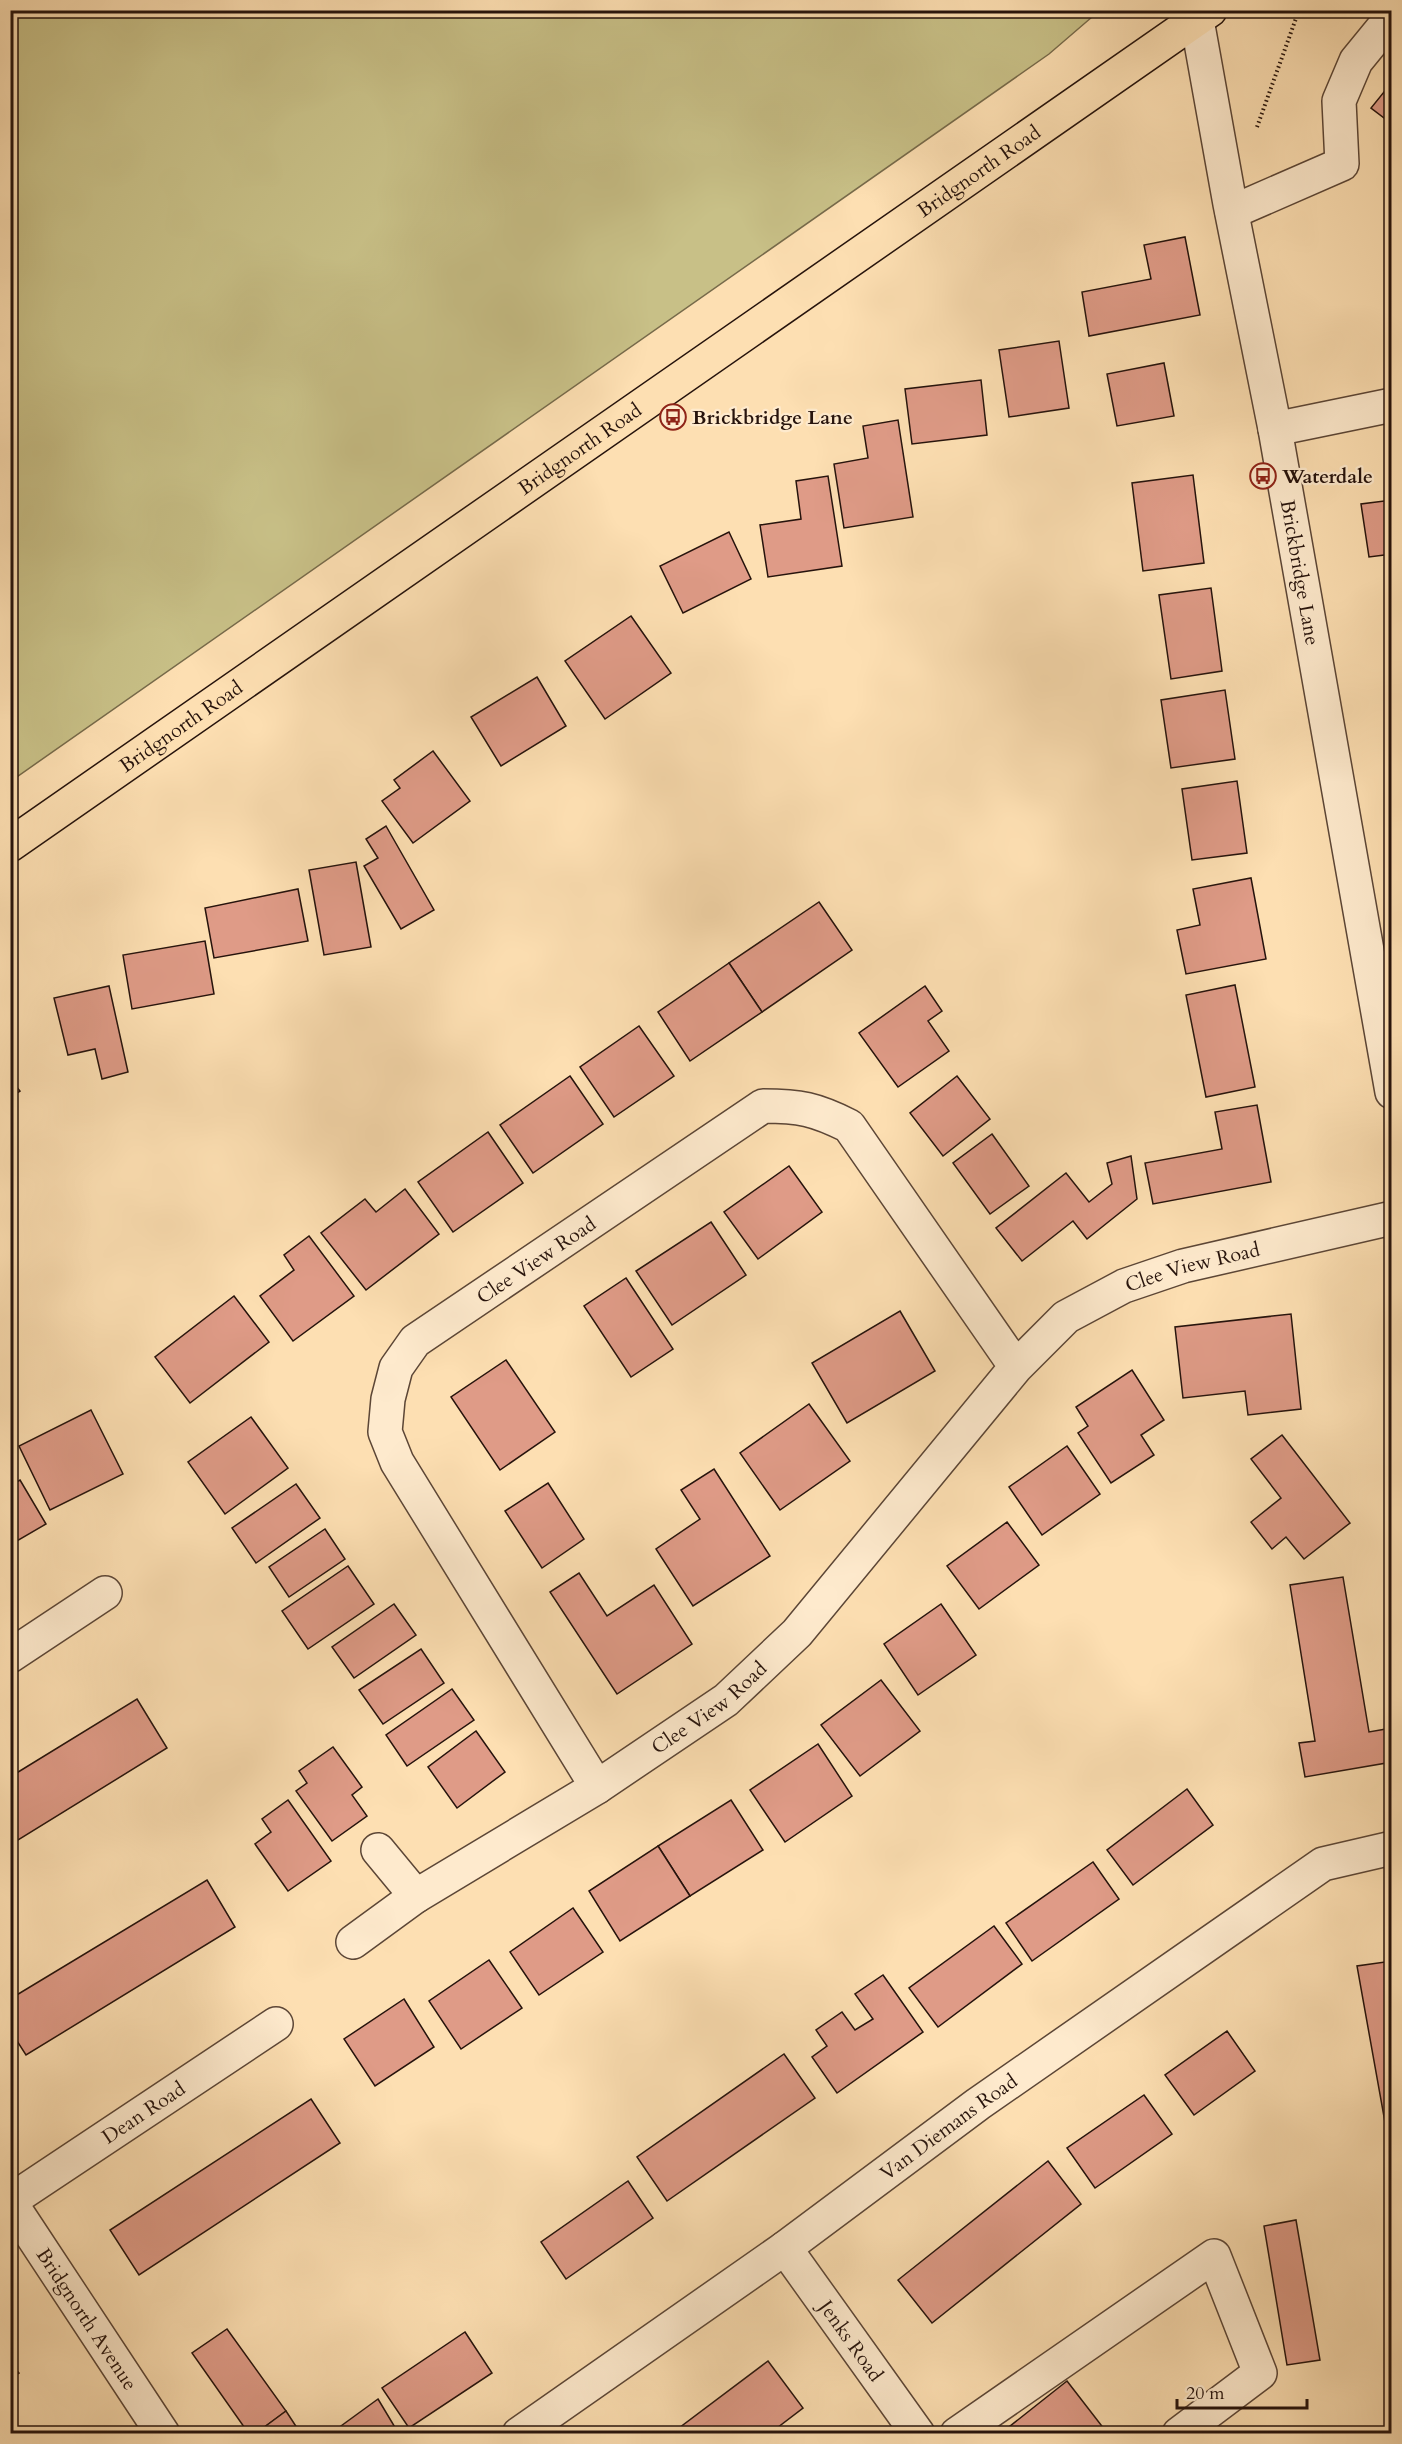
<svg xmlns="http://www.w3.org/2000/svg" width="1402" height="2444" viewBox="0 0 1402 2444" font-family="Cardo,serif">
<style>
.green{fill:#c8c087;stroke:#776a4a;stroke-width:1.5}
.building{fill:#df9b87;stroke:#26130c;stroke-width:1.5}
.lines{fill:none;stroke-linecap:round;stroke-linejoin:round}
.minor-casing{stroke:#5c4636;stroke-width:36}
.major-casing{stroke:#26130c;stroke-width:36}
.path{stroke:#26130c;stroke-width:4;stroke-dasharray:1.5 3;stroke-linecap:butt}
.minor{stroke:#feeacd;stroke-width:33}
.major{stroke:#fddfb2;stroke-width:33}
.labels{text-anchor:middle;stroke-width:4.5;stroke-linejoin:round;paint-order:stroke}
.street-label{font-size:20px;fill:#26130c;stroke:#feeacd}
.poi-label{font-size:20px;font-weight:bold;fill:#26130c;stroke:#feeacd;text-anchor:start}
</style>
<rect width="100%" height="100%" fill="#fddfb2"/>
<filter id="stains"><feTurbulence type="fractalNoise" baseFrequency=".00333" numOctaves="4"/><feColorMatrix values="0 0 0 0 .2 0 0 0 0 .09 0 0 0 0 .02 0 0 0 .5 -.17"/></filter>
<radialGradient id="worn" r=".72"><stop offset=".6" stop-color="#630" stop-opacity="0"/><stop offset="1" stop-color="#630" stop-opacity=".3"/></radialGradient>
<path class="green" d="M11 10H1099V11L1049 54 11 781Z"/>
<g class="building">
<path d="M1392 82V124L1371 108Z"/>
<path d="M1185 237 1200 315 1089 336 1082 292 1151 279 1144 245Z"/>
<path d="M1059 341 1069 408 1009 417 999 350Z"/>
<path d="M1164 363 1174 416 1117 426 1107 374Z"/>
<path d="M981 380 987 435 912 444 905 389Z"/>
<path d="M898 420 913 517 844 528 834 464 868 458 863 426Z"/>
<path d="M1193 475 1204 563 1143 571 1132 483Z"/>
<path d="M828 476 842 566 768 577 760 525 801 519 796 481Z"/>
<path d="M1392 500V554L1369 557 1361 504Z"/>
<path d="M729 532 751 579 683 613 660 566Z"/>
<path d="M1211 588 1222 671 1171 679 1159 595Z"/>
<path d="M631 616 671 673 605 719 565 661Z"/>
<path d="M537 677 566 726 501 766 471 717Z"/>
<path d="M1225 690 1235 759 1171 768 1161 700Z"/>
<path d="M433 751 470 801 413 843 382 801 400 788 394 780Z"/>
<path d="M1237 781 1247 853 1192 860 1182 789Z"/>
<path d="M386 826 434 910 401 929 364 866 378 858 366 839Z"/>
<path d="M356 862 371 947 324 955 309 870Z"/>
<path d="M1251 878 1266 959 1186 974 1177 930 1200 925 1193 889Z"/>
<path d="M298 889 308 941 214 958 205 908Z"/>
<path d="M819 902 852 950 762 1012 729 963Z"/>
<path d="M205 941 214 994 132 1009 123 955Z"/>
<path d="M729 963 762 1012 690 1061 658 1012Z"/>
<path d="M1235 985 1255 1087 1206 1097 1186 995Z"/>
<path d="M109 986 128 1072 102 1079 95 1049 68 1055 54 998Z"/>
<path d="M925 986 942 1011 928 1021 949 1051 898 1087 859 1033Z"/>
<path d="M639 1026 674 1076 614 1117 580 1067Z"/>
<path d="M570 1076 603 1124 533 1173 500 1125Z"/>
<path d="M957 1076 990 1119 943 1156 910 1113Z"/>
<path d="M10 1079 20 1091 10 1098Z"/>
<path d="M1257 1105 1271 1182 1153 1204 1145 1163 1222 1149 1215 1112Z"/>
<path d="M488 1132 523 1183 453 1232 418 1182Z"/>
<path d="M992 1134 1029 1186 990 1214 953 1163Z"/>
<path d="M1131 1156 1137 1199 1087 1239 1073 1221 1022 1261 996 1228 1066 1173 1089 1202 1112 1184 1107 1163Z"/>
<path d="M789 1166 822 1212 758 1259 724 1212Z"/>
<path d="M405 1189 439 1234 366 1290 321 1233 365 1199 376 1212Z"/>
<path d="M711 1222 746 1275 672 1325 636 1271Z"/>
<path d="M309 1236 354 1296 293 1341 260 1296 294 1270 284 1255Z"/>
<path d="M626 1278 673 1349 631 1377 584 1306Z"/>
<path d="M234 1296 269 1342 190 1403 155 1357Z"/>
<path d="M900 1311 935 1371 847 1423 812 1363Z"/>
<path d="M1291 1314 1301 1409 1248 1415 1245 1391 1183 1398 1175 1327Z"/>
<path d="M506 1360 555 1432 500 1470 451 1397Z"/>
<path d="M1132 1370 1164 1420 1141 1435 1154 1455 1111 1483 1078 1433 1088 1426 1076 1407Z"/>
<path d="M809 1404 850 1461 780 1510 740 1453Z"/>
<path d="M91 1410 123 1474 50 1510 19 1446Z"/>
<path d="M251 1417 288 1468 225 1514 188 1462Z"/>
<path d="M1282 1435 1350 1523 1304 1559 1286 1537 1272 1549 1251 1522 1281 1498 1251 1459Z"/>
<path d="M1067 1446 1100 1494 1042 1535 1009 1487Z"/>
<path d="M714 1469 770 1556 693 1606 656 1549 700 1519 681 1490Z"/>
<path d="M20 1480 46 1524 10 1545V1486Z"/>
<path d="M548 1483 584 1539 542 1568 505 1511Z"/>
<path d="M296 1484 320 1518 256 1563 232 1528Z"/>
<path d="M1007 1522 1039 1565 979 1609 947 1566Z"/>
<path d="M325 1529 345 1559 289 1597 269 1567Z"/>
<path d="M348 1566 374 1604 308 1649 282 1611Z"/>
<path d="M579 1573 607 1616 654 1585 692 1644 617 1694 550 1592Z"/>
<path d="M1343 1577 1369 1732 1392 1728V1762L1305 1777 1299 1743 1315 1741 1290 1585Z"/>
<path d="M394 1604 416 1635 354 1678 332 1647Z"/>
<path d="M941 1604 976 1655 918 1695 884 1644Z"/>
<path d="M421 1649 444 1683 383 1724 359 1690Z"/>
<path d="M881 1680 920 1731 860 1776 821 1725Z"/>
<path d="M452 1689 474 1720 407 1766 386 1735Z"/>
<path d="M137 1699 167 1748 10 1845V1777Z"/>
<path d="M476 1731 505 1772 457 1808 428 1767Z"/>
<path d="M818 1744 852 1796 785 1842 750 1790Z"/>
<path d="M333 1747 362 1787 352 1795 367 1816 332 1841 296 1791 307 1783 299 1771Z"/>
<path d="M1187 1789 1213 1825 1133 1885 1107 1850Z"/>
<path d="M288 1800 331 1861 288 1891 255 1844 271 1832 262 1819Z"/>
<path d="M731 1800 763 1850 690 1896 658 1846Z"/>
<path d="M658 1846 690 1896 620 1941 589 1891Z"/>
<path d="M1093 1862 1119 1899 1032 1961 1006 1923Z"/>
<path d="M207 1880 235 1927 26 2055 10 2030V1999Z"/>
<path d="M573 1908 603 1952 539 1995 510 1952Z"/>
<path d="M994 1926 1022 1964 938 2027 909 1988Z"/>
<path d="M489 1960 522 2008 461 2049 429 2001Z"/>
<path d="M1392 1961V2127L1386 2128 1357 1966Z"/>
<path d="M883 1975 923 2032 837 2093 812 2057 827 2046 816 2030 842 2012 855 2030 873 2019 855 1994Z"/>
<path d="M404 1999 434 2047 375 2086 344 2039Z"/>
<path d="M1227 2031 1255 2071 1194 2115 1165 2075Z"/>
<path d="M784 2054 815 2098 667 2201 637 2157Z"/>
<path d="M1144 2095 1172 2134 1095 2188 1067 2148Z"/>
<path d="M311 2099 340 2143 139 2275 110 2230Z"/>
<path d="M1048 2161 1081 2204 932 2323 898 2280Z"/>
<path d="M628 2181 653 2218 566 2279 541 2242Z"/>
<path d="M1296 2220 1320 2360 1287 2365 1264 2226Z"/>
<path d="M227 2329 286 2411 255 2434H249L192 2353Z"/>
<path d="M465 2332 492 2373 409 2428 382 2388Z"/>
<path d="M768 2361 803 2408 769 2434H671Z"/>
<path d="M10 2362 19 2373 10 2379Z"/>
<path d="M1067 2381 1108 2434H1000Z"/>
<path d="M378 2399 399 2434H330Z"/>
<path d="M286 2411 301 2434H255Z"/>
</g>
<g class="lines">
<g class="minor-casing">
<g id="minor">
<path id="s1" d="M1197 20 1230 204 1275 429 1392 1092"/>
<path d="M1232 212 1342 164 1339 101 1356 61 1392 17"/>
<path d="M1275 429 1392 405"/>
<path id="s2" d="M1016 1367 849 1126C815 1109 800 1106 763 1106L415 1341 396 1368 388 1399 385 1432 397 1462 597 1787 726 1700 797 1633 1016 1367 1066 1317 1124 1286 1183 1266 1392 1218"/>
<path d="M10 1656 105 1593"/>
<path d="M378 1850 416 1896"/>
<path d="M353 1942 416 1896 597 1787"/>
<path id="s3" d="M10 2201 276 2024"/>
<path id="s4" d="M10 2202 163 2434"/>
<path id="s5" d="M785 2248 918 2434"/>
<path id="s6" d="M519 2434 785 2248 978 2104 1323 1864 1392 1848"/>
<path d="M957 2434 1214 2256 1260 2373 1179 2434"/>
</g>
</g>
<g class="major-casing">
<g id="major">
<path id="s7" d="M10 845 1210 10"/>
</g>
</g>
<path class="path" d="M1257 127 1299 10"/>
<use href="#minor" class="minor"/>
<use href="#major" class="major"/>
</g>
<defs>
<g id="bus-ring" transform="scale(1.35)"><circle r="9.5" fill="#feeacd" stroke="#8f2418" stroke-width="1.5"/><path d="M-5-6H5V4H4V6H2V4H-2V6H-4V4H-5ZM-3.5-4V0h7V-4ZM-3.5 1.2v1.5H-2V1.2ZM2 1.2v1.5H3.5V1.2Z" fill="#8f2418"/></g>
</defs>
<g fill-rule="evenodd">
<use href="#bus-ring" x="673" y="417"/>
<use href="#bus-ring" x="1263" y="476"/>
</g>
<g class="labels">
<g class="street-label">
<text dy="7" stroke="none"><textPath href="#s7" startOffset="1180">Bridgnorth Road</textPath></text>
<text dy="7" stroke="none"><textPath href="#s7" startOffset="694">Bridgnorth Road</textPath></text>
<text dy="7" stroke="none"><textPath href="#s1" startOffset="562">Brickbridge Lane</textPath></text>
<text dy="7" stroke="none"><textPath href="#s7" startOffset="208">Bridgnorth Road</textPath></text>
<text transform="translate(536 1260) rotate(-34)" y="7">Clee View Road</text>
<text dy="7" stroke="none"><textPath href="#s2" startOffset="2120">Clee View Road</textPath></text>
<text dy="7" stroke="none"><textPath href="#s2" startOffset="1452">Clee View Road</textPath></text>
<text dy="7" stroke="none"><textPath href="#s3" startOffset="160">Dean Road</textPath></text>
<text dy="7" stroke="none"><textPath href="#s6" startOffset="528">Van Diemans Road</textPath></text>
<text dy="7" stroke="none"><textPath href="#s4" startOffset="140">Bridgnorth Avenue</textPath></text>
<text dy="7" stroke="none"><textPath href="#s5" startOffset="114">Jenks Road</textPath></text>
</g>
<g class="poi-label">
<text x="692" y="424">Brickbridge Lane</text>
<text x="1282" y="483">Waterdale</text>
</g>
</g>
<rect width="1402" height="2444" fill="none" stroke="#fddfb2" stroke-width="36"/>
<rect x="12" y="12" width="1378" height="2420" fill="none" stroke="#26130c" stroke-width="3"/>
<rect x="18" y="18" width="1366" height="2408" fill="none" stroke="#26130c" stroke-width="1.5"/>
<path d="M1177 2399v9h130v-9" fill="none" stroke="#26130c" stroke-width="3"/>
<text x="1186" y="2399" font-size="18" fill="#26130c" stroke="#feeacd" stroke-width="4.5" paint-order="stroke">20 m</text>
<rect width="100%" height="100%" filter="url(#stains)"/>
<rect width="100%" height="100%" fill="url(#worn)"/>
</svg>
